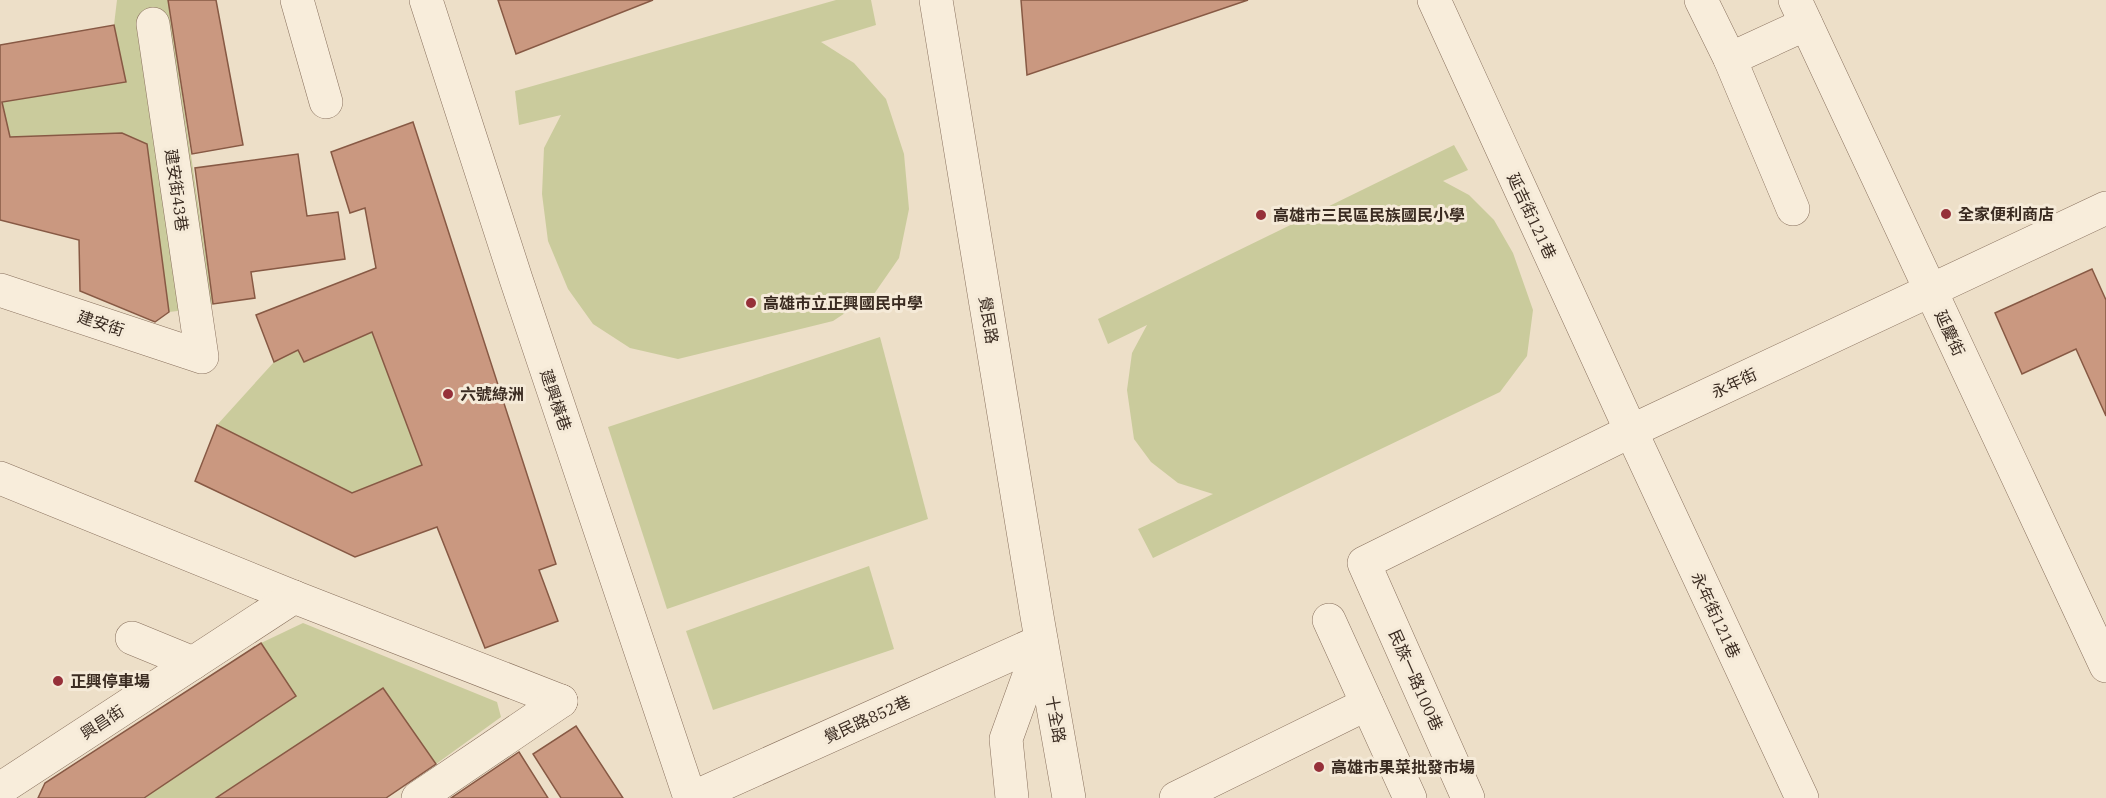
<svg xmlns="http://www.w3.org/2000/svg" width="2106" height="798" viewBox="0 0 2106 798" font-family="'IBM Plex Serif','Noto Sans TC',serif">
<style>
.green{fill:#cacb9c}
.building{fill:#ca9880;stroke:#875944;stroke-width:1.5}
.lines{fill:none;stroke-linecap:round;stroke-linejoin:round}
.minor-casing{stroke:#89715e;stroke-width:34}
.minor{stroke:#f8eddb;stroke-width:33}
.poi-dot{fill:#963039;stroke:#f5ead8;stroke-width:2}
.labels{text-anchor:middle;stroke-width:6;stroke-linejoin:round;paint-order:stroke}
.street-label{font-size:16px;fill:#3a2b21;stroke:#f5ead8}
.poi-label{font-size:16px;font-weight:bold;fill:#3a2b21;stroke:#f5ead8;text-anchor:start}
</style>
<rect width="100%" height="100%" fill="#eddfc8"/>
<g class="green">
<path d="M117 0H168L213 304 195 309 169 312 147 144 122 133 10 137 2 102 114 25Z"/>
<path d="M836 0H871L876 25 821 42 854 63 886 99 904 154 909 209 899 258 874 294 833 321 678 359 630 348 593 324 568 289 548 241 542 194 544 148 561 115 519 125 515 91Z"/>
<path d="M1454 145 1468 170 1443 181 1469 195 1494 220 1513 253 1533 310 1527 356 1500 392 1153 558 1138 529 1213 494 1178 483 1151 462 1134 439 1127 390 1132 353 1147 325 1108 344 1098 319Z"/>
<path d="M372 332 422 465 352 493 217 425 274 362 298 350 304 361Z"/>
<path d="M880 337 928 519 667 609 608 427Z"/>
<path d="M869 566 894 649 713 710 686 631Z"/>
<path d="M303 623 497 702 501 717 436 764 383 688 216 798H144L295 696 261 643Z"/>
</g>
<g class="building">
<path d="M168 0H216L243 145 192 154Z"/>
<path d="M498 0H653L516 54Z"/>
<path d="M1021 0H1248L1027 75Z"/>
<path d="M114 25 126 82 2 102 10 137 122 133 147 144 169 312 155 322 80 291 79 240 0 220V45Z"/>
<path d="M413 122 556 564 539 570 558 621 485 648 437 527 355 557 195 481 217 425 352 493 422 465 372 332 304 362 298 350 274 362 256 315 376 268 365 208 350 213 331 152Z"/>
<path d="M298 154 307 216 338 212 345 259 251 272 255 298 213 304 195 168Z"/>
<path d="M2092 269 2106 300V416L2076 349 2022 374 1995 313Z"/>
<path d="M261 643 296 696 144 798H38L45 783Z"/>
<path d="M383 688 436 764 386 798H216Z"/>
<path d="M576 726 623 798H561L533 754Z"/>
<path d="M519 752 548 798H451Z"/>
</g>
<g class="lines">
<g class="minor-casing">
<g id="minor">
<path d="M297 0 326 102"/>
<path d="M426 0 516 279 690 798"/>
<path d="M936 0 1037 616 1069 798"/>
<path d="M1434 0 1631 431 1802 798"/>
<path d="M1701 0 1730 59 1793 209"/>
<path d="M1795 0 2106 666"/>
<path d="M1730 59 1806 24"/>
<path d="M0 290 202 357 153 24"/>
<path d="M0 478 294 597 561 701"/>
<path d="M1329 620 1410 798"/>
<path d="M132 638 193 663"/>
<path d="M0 789 294 597"/>
<path d="M418 798 561 701"/>
<path d="M692 798 1041 641"/>
<path d="M1012 798 1006 739 1041 642"/>
<path d="M1176 798 1367 704"/>
<path d="M1468 798 1364 563 1631 431 2106 208"/>
</g>
</g>
<use href="#minor" class="minor"/>
</g>
<g class="poi-dot">
<circle cx="1946" cy="214" r="6"/>
<circle cx="1261" cy="215" r="6"/>
<circle cx="751" cy="303" r="6"/>
<circle cx="448" cy="394" r="6"/>
<circle cx="58" cy="681" r="6"/>
<circle cx="1319" cy="767" r="6"/>
</g>
<g class="labels">
<g class="street-label">
<text transform="translate(177 190) rotate(82)" y="6">建安街43巷</text>
<text transform="translate(1532 216) rotate(65)" y="6">延吉街121巷</text>
<text transform="translate(989 320) rotate(81)" y="6">覺民路</text>
<text transform="translate(101 323) rotate(18)" y="6">建安街</text>
<text transform="translate(1950 333) rotate(65)" y="6">延慶街</text>
<text transform="translate(1734 383) rotate(-25)" y="6">永年街</text>
<text transform="translate(556 400) rotate(71)" y="6">建興橫巷</text>
<text transform="translate(1716 615) rotate(65)" y="6">永年街121巷</text>
<text transform="translate(1416 680) rotate(66)" y="6">民族一路100巷</text>
<text transform="translate(867 719) rotate(-24)" y="6">覺民路852巷</text>
<text transform="translate(1056 719) rotate(80)" y="6">十全路</text>
<text transform="translate(102 722) rotate(-33)" y="6">興昌街</text>
</g>
<g class="poi-label">
<text x="1958" y="220">全家便利商店</text>
<text x="1273" y="221">高雄市三民區民族國民小學</text>
<text x="763" y="309">高雄市立正興國民中學</text>
<text x="460" y="400">六號綠洲</text>
<text x="70" y="687">正興停車場</text>
<text x="1331" y="773">高雄市果菜批發市場</text>
</g>
</g>
</svg>
